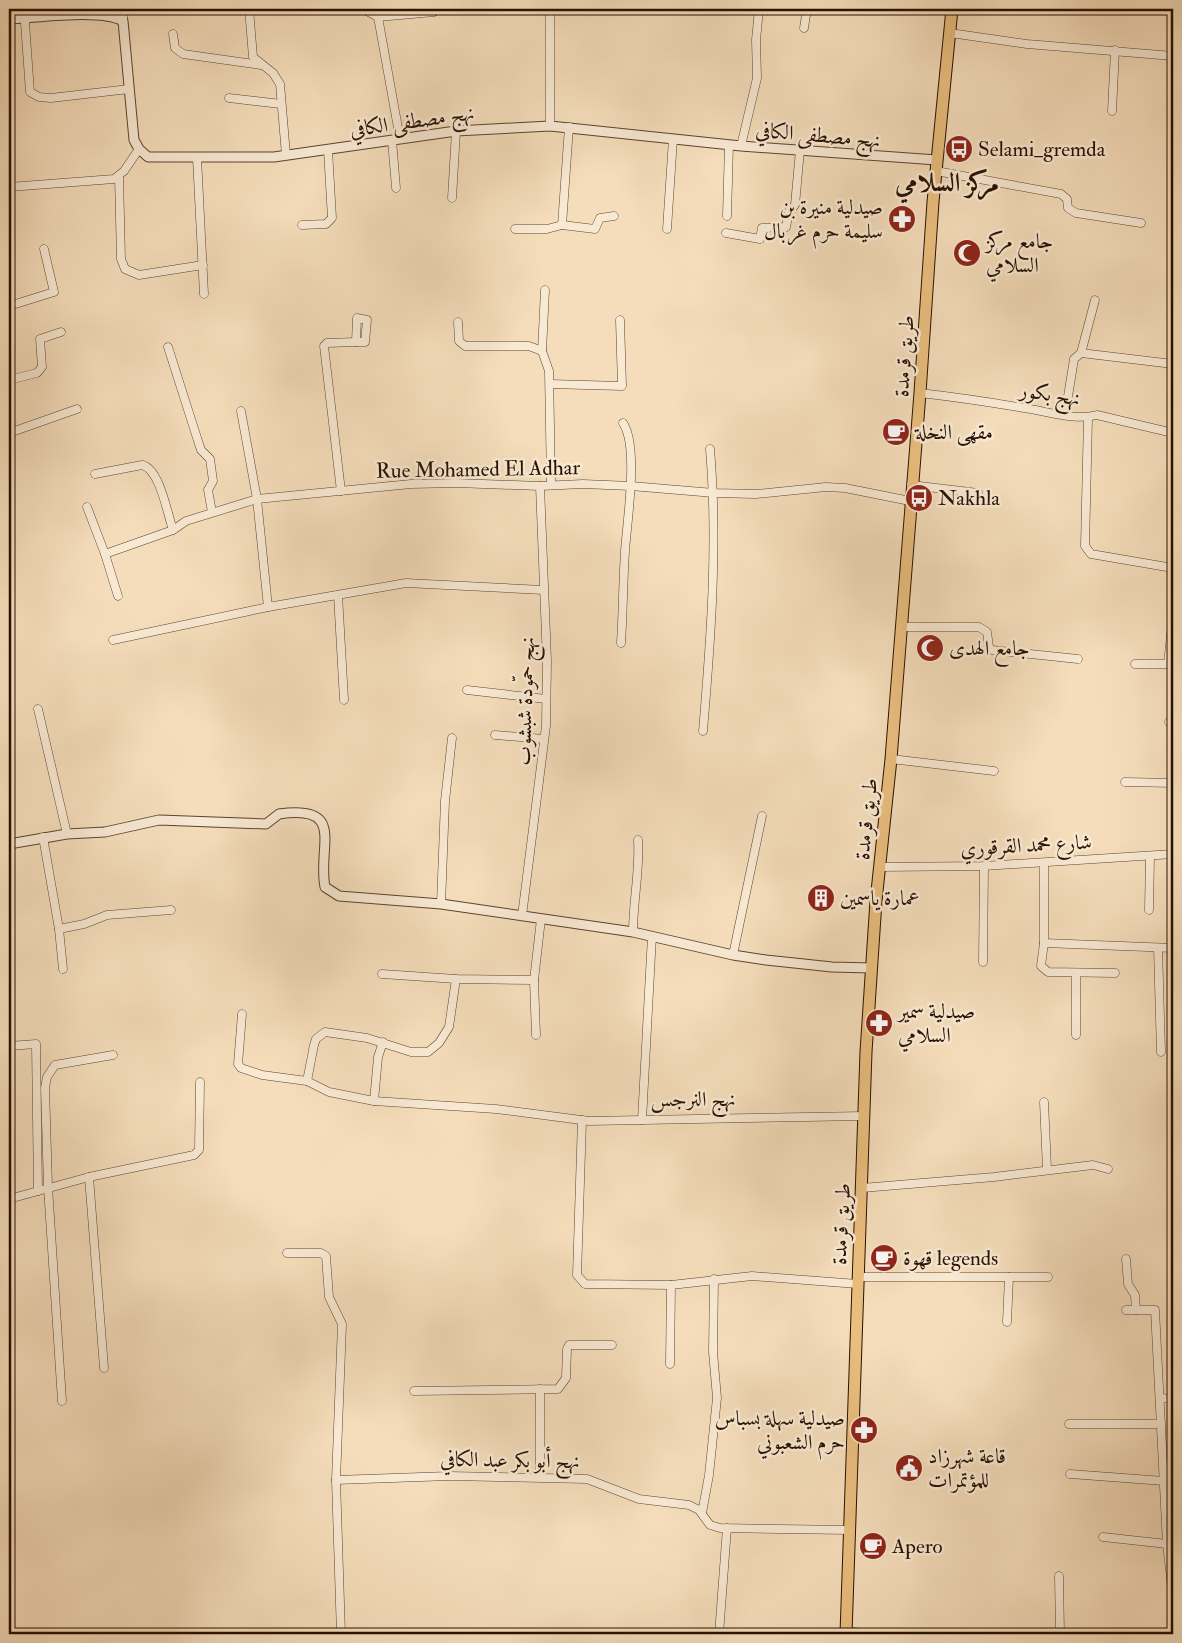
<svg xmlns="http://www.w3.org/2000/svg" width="1182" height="1643" viewBox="0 0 1182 1643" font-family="'IM FELL Double Pica',Amiri,serif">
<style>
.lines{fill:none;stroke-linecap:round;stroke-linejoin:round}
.minor-casing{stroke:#5c432f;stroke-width:9}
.tertiary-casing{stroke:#5c432f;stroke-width:11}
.primary-casing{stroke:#291000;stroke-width:13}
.minor{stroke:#f8e9d3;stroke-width:8}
.tertiary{stroke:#f8e9d3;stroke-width:9}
.primary{stroke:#eabe7e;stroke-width:11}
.labels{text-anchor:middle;stroke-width:5;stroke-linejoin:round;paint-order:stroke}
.street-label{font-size:21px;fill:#291000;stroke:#f8e9d3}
.poi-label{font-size:21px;fill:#291000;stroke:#f8e9d3;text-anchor:start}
.district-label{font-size:26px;font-weight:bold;fill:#291000;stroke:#f8e9d3}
</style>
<rect width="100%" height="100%" fill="#f5ddbb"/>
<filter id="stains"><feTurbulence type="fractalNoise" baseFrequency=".004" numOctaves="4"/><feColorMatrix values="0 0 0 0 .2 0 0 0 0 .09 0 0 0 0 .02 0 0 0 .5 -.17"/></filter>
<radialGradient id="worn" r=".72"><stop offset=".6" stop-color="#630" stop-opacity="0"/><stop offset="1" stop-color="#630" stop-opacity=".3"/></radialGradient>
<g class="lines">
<g class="minor-casing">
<g id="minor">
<path d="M24 9 30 92 39 97 51 98 129 89"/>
<path d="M249 9 253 57 273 73 280 84 286 155"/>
<path d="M363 9 378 17"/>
<path d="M123 21V9"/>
<path d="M804 28 806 15 810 9"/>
<path d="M950 33 1027 44 1173 56"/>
<path d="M173 34 175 48 183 54 261 65"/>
<path d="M229 98 281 104"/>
<path d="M1112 111 1115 50"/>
<path d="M550 126V9"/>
<path d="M400 139 378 17 434 12 437 9"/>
<path d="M392 140 396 188"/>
<path d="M741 146 757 78 756 40 759 9"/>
<path d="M197 158 204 294"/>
<path d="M936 171 1061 194 1067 199 1068 208 1076 213 1141 223"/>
<path d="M119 176 121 259 125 269 139 275 203 265"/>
<path d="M9 187 114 179 124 171 139 149"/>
<path d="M452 198 456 131"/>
<path d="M727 216 729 145"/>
<path d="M302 225 326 224 332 218 328 150"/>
<path d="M562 225 595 229 600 218 614 216"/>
<path d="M515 229H547L562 225 569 127"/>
<path d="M667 229 673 139"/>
<path d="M726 233 760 239 762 228 786 227 789 211 795 205 800 150"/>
<path d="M9 306 54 292 44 249"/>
<path d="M357 318 367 320 365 342H356Z"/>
<path d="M458 322 459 341 465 346H529L542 351 549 371 551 484"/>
<path d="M168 347 198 441 201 450 210 459 213 481 208 490 212 512"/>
<path d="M542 351 545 290"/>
<path d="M1081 353 1173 364"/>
<path d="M9 380 37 373 42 367 40 339 61 332"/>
<path d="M550 384 622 386 620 320"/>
<path d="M920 393C955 397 989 402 1024 408 1047 411 1074 421 1097 415L1173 433"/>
<path d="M241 411 257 499 268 607 406 583 543 590"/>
<path d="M1065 415 1074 359 1081 353 1095 300"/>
<path d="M1088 418 1085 546 1091 554 1173 568"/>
<path d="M9 433 77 409"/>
<path d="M95 474 142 465C160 469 167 513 173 530"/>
<path d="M911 485 978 493"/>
<path d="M341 491 324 346 327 343 356 342"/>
<path d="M87 507 105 554 173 530 186 521 257 499 411 484 456 483 540 486 583 484 631 486 714 493 756 494 826 487 845 488 910 501"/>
<path d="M105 554 118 596"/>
<path d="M338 595 344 700"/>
<path d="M901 627H979L987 632 989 647 992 650 1078 659"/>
<path d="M113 640 268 607"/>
<path d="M621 643C623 612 623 582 625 551 627 521 639 447 623 423"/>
<path d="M1135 664H1168L1173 616"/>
<path d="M467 690 546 699"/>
<path d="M38 709 67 834"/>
<path d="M1169 722H1173"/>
<path d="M703 731C711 637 718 543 710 449"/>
<path d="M495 735 544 739"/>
<path d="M891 759 994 771"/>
<path d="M1125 782 1173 783"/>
<path d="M43 837 59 929 63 969"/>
<path d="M1044 863V943L1173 948"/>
<path d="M880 867 984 866 1173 854"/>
<path d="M441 904 445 801 452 738"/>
<path d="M1149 910 1150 856"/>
<path d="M522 916 546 726 547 661 540 486"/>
<path d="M59 929 84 924 107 915 171 910"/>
<path d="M633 932C633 901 640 871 638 840"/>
<path d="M652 936 642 1120 864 1116"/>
<path d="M1044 943 1041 966 1048 972 1115 973"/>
<path d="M1158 948 1161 1052"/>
<path d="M733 955 762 816"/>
<path d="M983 962 984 866"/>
<path d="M1076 973V1035"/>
<path d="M382 974 456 979 534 980"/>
<path d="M242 1014 238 1064 241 1068 262 1075 307 1081 314 1045 316 1039 325 1032 367 1038 411 1052H428L439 1043 449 1027 456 979"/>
<path d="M536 1035 534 980 541 919"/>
<path d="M9 1046 36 1044 38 1191"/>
<path d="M307 1081 329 1092 374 1101 378 1057 383 1042"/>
<path d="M374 1101 496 1109 589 1121 642 1120"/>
<path d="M1044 1102 1047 1169"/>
<path d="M582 1120 577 1275 585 1284 671 1285 752 1276 858 1284"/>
<path d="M89 1177 104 1368"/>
<path d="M862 1188 994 1177 1093 1165 1108 1169"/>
<path d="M9 1199 89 1177 194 1155 199 1150 200 1082"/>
<path d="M287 1253H321L326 1256 329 1297 342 1324 336 1480 341 1634"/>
<path d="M1126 1259 1128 1284 1135 1295 1136 1310"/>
<path d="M858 1277H1048"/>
<path d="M1126 1310H1155L1167 1544 1173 1596 1172 1634"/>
<path d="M1007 1322 1009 1277"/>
<path d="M670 1364 671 1285"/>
<path d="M414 1391 558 1389 566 1378 567 1349 569 1345H612"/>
<path d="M1160 1398 1173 1399"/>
<path d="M62 1401 48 1187 45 1088 47 1077 55 1065 113 1055"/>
<path d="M1069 1424H1161"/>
<path d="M1070 1474 1164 1481"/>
<path d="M540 1476V1389"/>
<path d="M336 1480 449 1476 587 1479 639 1499 689 1505 699 1510 710 1525 720 1528 850 1530"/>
<path d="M702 1513 709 1475 717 1398 713 1352 714 1279"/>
<path d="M1103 1537 1167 1544"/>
<path d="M1059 1576 1060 1634"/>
<path d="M846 1631 871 1634"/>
<path d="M719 1634 727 1528"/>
</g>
</g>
<g class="tertiary-casing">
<g id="tertiary">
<path d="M9 19C36 18 100 8 123 21L134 140 139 149 148 157H274L456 131 550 126 741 146 937 160"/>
<path d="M9 844 67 834 105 832 159 820 266 824 279 814C347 804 317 847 325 887L339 896 441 904 633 932 733 955 766 960 832 967 872 968"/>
</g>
</g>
<g class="primary-casing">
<path id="primary" d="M846 1634 866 1052 876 901 891 759 920 393 933 202 952 9"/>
</g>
<use href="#minor" class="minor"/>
<use href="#tertiary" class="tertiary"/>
<use href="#primary" class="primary"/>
</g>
<defs>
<g id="bus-disc" transform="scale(1.4375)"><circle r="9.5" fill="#8f2418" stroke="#f8e9d3"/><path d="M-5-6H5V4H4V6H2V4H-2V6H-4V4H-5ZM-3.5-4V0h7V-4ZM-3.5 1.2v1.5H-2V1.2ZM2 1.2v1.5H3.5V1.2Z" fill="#fff"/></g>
<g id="pharmacy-disc" transform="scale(1.4375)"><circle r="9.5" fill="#8f2418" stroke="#f8e9d3"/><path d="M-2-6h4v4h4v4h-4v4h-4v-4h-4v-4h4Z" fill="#fff"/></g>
<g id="mosque-disc" transform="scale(1.4375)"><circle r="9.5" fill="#8f2418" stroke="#f8e9d3"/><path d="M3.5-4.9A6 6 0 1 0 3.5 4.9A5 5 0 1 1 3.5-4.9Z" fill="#fff"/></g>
<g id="cafe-disc" transform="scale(1.4375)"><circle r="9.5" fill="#8f2418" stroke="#f8e9d3"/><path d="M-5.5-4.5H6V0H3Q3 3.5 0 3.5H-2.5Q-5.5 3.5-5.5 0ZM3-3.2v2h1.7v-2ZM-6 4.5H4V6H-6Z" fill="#fff"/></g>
<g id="building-disc" transform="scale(1.4375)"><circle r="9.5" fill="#8f2418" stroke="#f8e9d3"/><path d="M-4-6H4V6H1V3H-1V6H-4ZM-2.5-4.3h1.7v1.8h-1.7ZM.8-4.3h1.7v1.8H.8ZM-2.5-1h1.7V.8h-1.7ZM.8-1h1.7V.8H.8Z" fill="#fff"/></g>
<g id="civic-disc" transform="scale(1.4375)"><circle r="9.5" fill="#8f2418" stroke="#f8e9d3"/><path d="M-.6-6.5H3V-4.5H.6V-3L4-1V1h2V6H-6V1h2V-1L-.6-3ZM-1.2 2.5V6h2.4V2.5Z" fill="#fff"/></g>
</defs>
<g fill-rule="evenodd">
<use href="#bus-disc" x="959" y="149"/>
<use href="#pharmacy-disc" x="902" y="219"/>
<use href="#mosque-disc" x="967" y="253"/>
<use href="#cafe-disc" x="896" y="432"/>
<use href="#bus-disc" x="919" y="498"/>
<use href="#mosque-disc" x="930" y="648"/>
<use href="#building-disc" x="821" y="898"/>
<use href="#pharmacy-disc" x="879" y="1023"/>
<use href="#cafe-disc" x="884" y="1258"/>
<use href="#pharmacy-disc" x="864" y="1430"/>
<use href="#civic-disc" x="909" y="1468"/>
<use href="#cafe-disc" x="873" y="1546"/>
</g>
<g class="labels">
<g class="street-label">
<text transform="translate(412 121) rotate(-8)" y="7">نهج مصطفى الكافي</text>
<text transform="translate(818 135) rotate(5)" y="7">نهج مصطفى الكافي</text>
<text transform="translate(904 356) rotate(-86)" y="7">طريق قرمدة</text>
<text transform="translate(1050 394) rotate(9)" y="7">نهج بكور</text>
<text transform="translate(478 469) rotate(-1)" y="7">Rue Mohamed El Adhar</text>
<text transform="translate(525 701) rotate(-88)" y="7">نهج حمّودة شبشوب</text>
<text transform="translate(866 819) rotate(-84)" y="7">طريق قرمدة</text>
<text transform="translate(1026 845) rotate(-3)" y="7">شارع محمد القرقوري</text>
<text x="693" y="1106">نهج النرجس</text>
<text transform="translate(841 1224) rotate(-87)" y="7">طريق قرمدة</text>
<text transform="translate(510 1460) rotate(1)" y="7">نهج أبو بكر عبد الكافي</text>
</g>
<g class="poi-label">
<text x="978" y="156">Selami_gremda</text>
<text x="883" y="214" text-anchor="end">صيدلية منيرة بن<tspan x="883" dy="24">سليمة حرم غربال</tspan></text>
<text x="986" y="248">جامع مركز<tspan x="986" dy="24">السلامي</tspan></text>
<text x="915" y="439">مقهى النخلة</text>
<text x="938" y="505">Nakhla</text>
<text x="949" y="655">جامع الهدى</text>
<text x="840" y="905">عمارة ياسمين</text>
<text x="898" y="1018">صيدلية سمير<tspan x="898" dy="24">السلامي</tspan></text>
<text x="903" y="1265">قهوة legends</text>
<text x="845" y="1425" text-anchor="end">صيدلية سهلة بسباس<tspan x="845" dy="24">حرم الشعبوني</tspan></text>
<text x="928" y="1463">قاعة شهرزاد<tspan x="928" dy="24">للمؤتمرات</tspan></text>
<text x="892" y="1553">Apero</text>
</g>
<g class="district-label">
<text x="947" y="191">مركز السلامي</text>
</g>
</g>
<rect width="1182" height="1643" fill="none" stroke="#f5ddbb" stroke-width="30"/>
<rect x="10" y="10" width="1162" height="1623" fill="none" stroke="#291000" stroke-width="2.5"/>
<rect x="15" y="15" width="1152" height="1613" fill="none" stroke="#291000"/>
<rect width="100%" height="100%" filter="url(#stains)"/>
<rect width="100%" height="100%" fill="url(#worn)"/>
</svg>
